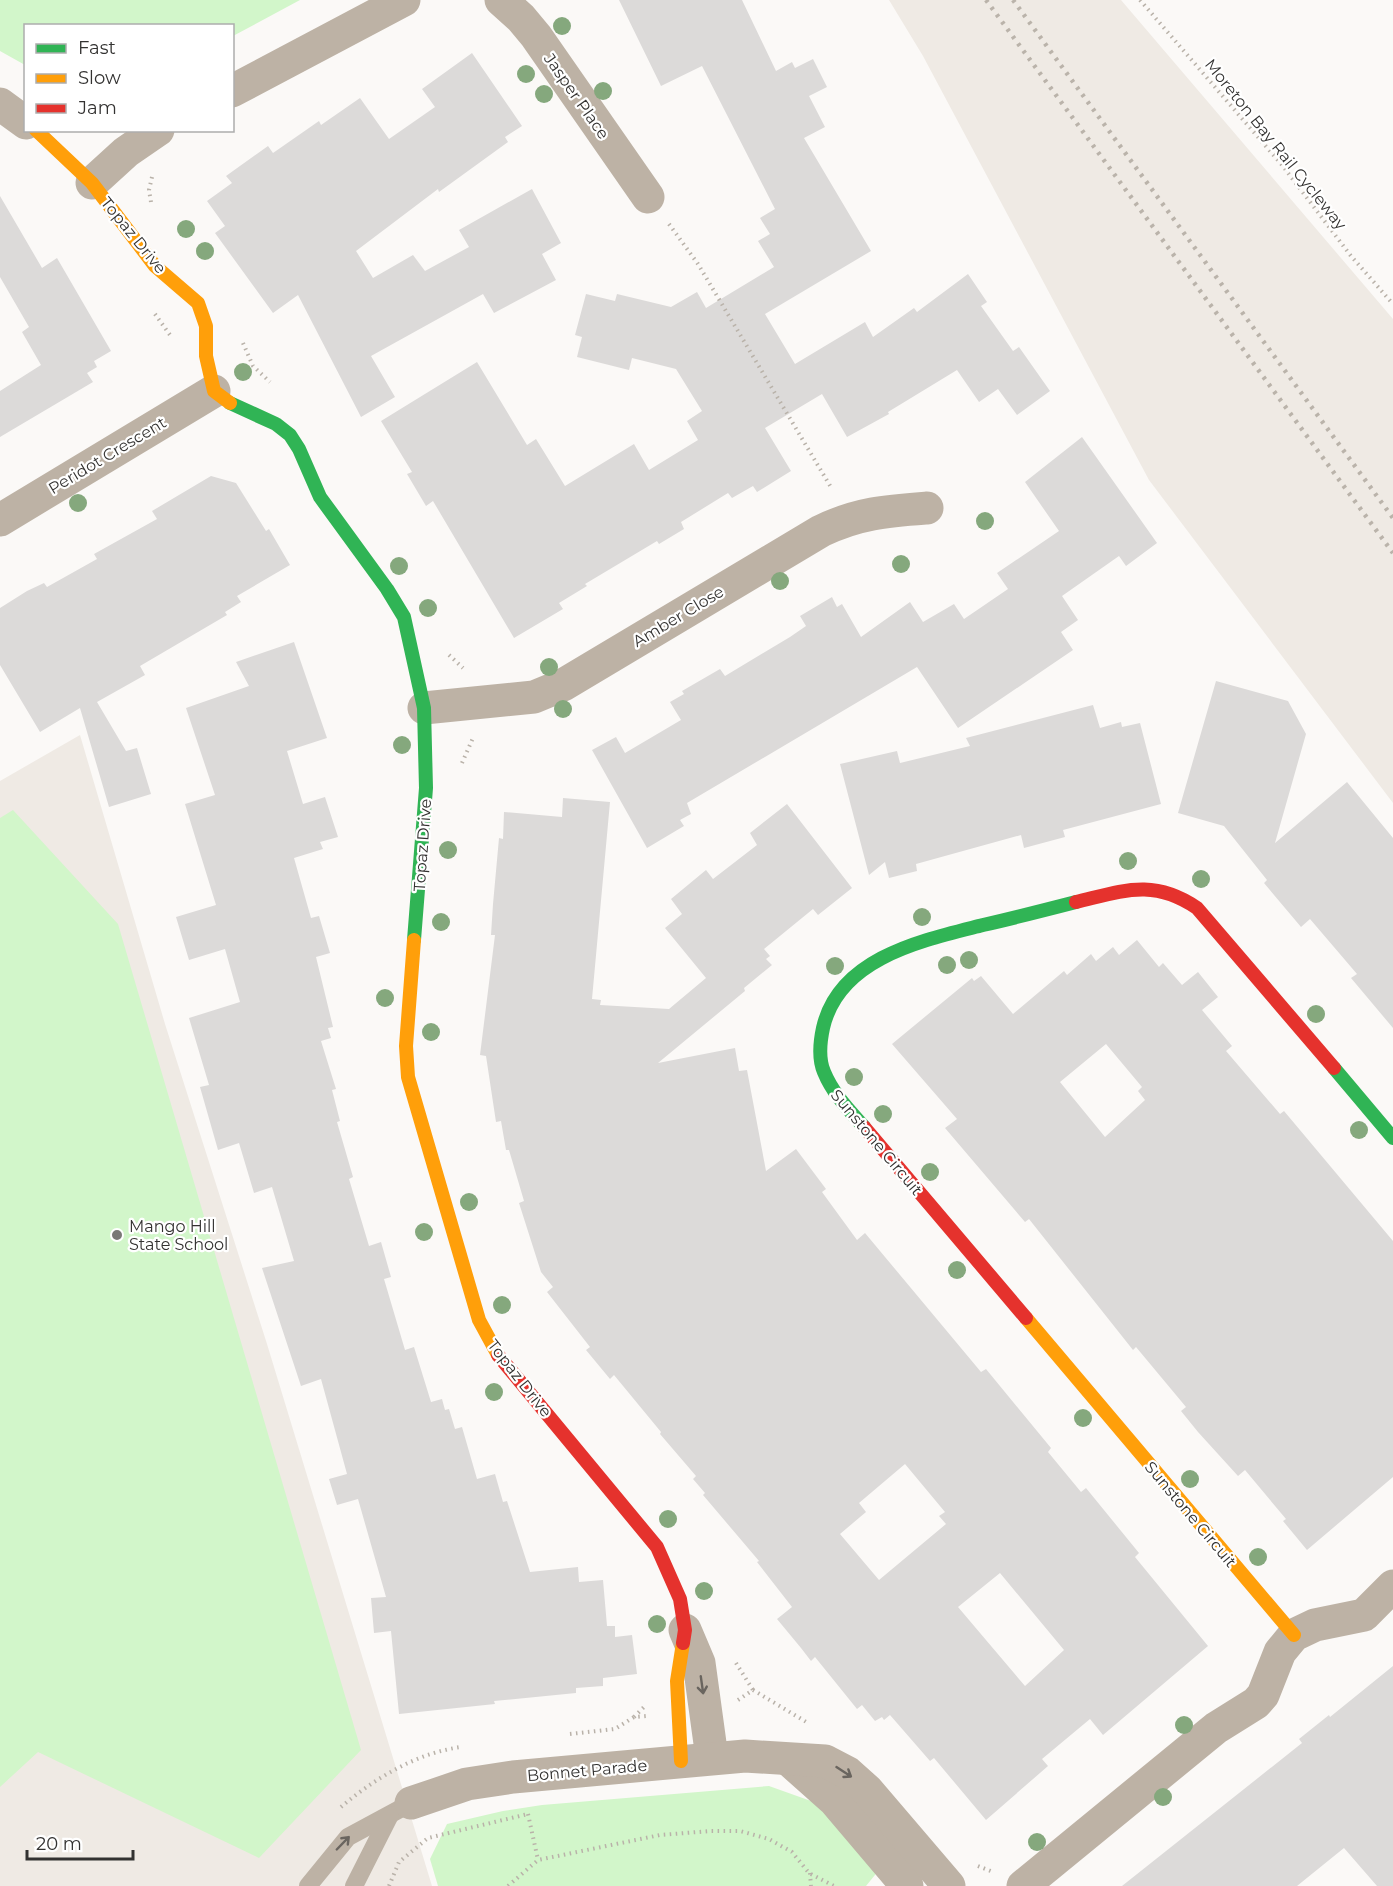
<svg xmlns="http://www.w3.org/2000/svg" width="1393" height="1886" viewBox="0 0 1393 1886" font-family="Montserrat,sans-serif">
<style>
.built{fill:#efeae4}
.green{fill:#d2f6ca}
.building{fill:#dcdad9;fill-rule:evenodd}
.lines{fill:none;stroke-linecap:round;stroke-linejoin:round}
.path{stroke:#b9b2a9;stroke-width:4;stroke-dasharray:1.5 4.5;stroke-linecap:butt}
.lane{stroke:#bdb2a5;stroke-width:18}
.street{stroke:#bdb2a5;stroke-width:33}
.fast{stroke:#30b455;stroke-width:14}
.slow{stroke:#ff9f0a;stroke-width:14}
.jam{stroke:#e5322d;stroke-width:14}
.rail{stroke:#bab3aa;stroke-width:4.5;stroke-dasharray:3 6;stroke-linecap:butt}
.tree{fill:#85a87d}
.oneway{stroke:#6a655f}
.poi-dot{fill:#797876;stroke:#fff;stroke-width:2}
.labels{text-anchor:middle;stroke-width:4.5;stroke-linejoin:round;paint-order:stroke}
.street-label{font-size:16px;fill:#333231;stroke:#fff}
.poi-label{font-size:16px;fill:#333231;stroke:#fff;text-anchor:start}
</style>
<rect width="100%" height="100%" fill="#fbf9f7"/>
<g class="built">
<path d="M889 0H1121L1393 319V803L1149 480 923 56Z"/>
<path d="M80 735 165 1024 267 1344 432 1886H0V781Z"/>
</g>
<g class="green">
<path d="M0 0H300L233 36 232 26H26L25 65 0 51Z"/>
<path d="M13 810 118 924 361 1750 259 1858 38 1752 0 1787V818Z"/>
<path d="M769 1786 811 1801 842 1828 879 1870 866 1886H438L430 1859 447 1824 503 1811 542 1805Z"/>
</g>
<g class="building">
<path d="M619 0H742L776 71 792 62 795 68 813 59 827 87 809 96 825 127 804 138 871 251 765 314 795 364 865 322 873 337 914 308 917 312 968 274 987 302 981 306 1013 351 1019 347 1050 391 1017 415 998 389 979 402 957 370 888 412 889 414 847 437 822 394 765 428 791 471 757 492 753 486 732 498 728 493 681 522 684 529 659 544 657 541 585 584 587 586 559 603 563 609 514 638 433 501 426 506 407 474 412 472 381 421 477 362 527 445 536 439 565 486 634 444 649 470 698 440 687 421 702 411 676 369 632 358 629 370 577 357 582 337 575 335 586 294 615 301 617 294 671 307 697 292 706 308 774 267 758 241 770 234 760 218 775 209 702 66 661 86Z"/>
<path d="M472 53 522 126 505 137 508 142 439 192 438 189 356 251 373 278 413 255 425 271 469 247 459 230 532 189 561 243 542 254 556 280 494 313 483 294 371 356 395 397 361 417 298 295 273 313 215 233 225 226 207 201 232 183 226 176 268 146 273 153 319 121 321 125 360 98 389 139 435 107 422 89Z"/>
<path d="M0 196 42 268 57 258 111 351 94 361 97 367 87 373 93 382 0 437V391L41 365 22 332 29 327 0 277Z"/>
<path d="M1082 437 1157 543 1126 566 1119 556 1062 596 1078 620 1061 632 1073 650 958 728 917 667 687 803 691 814 680 820 684 826 647 848 592 750 616 737 625 753 681 720 670 702 684 694 682 691 720 669 725 676 790 637 806 626 800 616 832 597 837 607 842 604 861 637 910 602 923 622 954 604 964 619 1008 589 997 573 1059 531 1025 482Z"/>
<path d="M211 476 236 483 266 531 269 529 290 565 237 596 241 602 225 612 227 615 140 666 145 675 97 702 126 751 137 748 151 794 109 807 80 708 40 732 0 665V608L27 591 44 583 47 587 97 559 94 554 157 519 152 511Z"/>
<path d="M294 642 327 738 287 751 303 804 325 797 338 837 320 842 323 849 294 858 311 918 319 916 330 953 316 957 333 1027 328 1028 331 1038 321 1041 336 1089 332 1090 340 1121 337 1122 353 1177 349 1179 369 1246 381 1242 391 1277 384 1279 405 1350 414 1347 431 1402 442 1399 445 1410 449 1409 455 1429 462 1427 477 1479 495 1474 503 1502 507 1501 530 1572 578 1567 579 1582 603 1580 607 1626H615V1637L632 1635 637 1674 603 1678V1686L576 1688V1693L494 1701 495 1704 399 1714 391 1631 374 1633 371 1598 386 1597 358 1499 337 1505 329 1479 347 1474 321 1379 301 1386 262 1268 294 1261 272 1187 254 1193 239 1143 218 1150 200 1087 209 1085 189 1018 240 1002 225 949 189 960 176 917 216 905 185 804 215 795 186 708 249 686 236 662Z"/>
<path d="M1216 681 1288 701 1306 734 1275 843 1347 782 1393 838V1028L1351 978 1357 974 1310 919 1301 927 1264 883 1267 880 1224 826 1178 813Z"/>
<path d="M1093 705 1100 728 1121 722 1122 727 1140 723 1161 804 1063 830 1065 837 1024 848 1021 835 916 864 917 871 889 878 885 862 869 875 840 764 897 751 900 763 970 746 966 738Z"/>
<path d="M563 798 610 802 592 999 601 1000 600 1005 669 1009 706 978 665 928 682 914 671 899 706 870 713 879 757 845 750 833 787 804 852 888 818 915 813 909 764 949 770 956 766 959 772 965 744 988 745 991 658 1063 735 1048 739 1071 747 1070 766 1171 796 1149 826 1189 822 1192 857 1240 865 1233 981 1372 986 1369 1051 1448 1048 1452 1081 1492 1086 1488 1139 1553 1135 1557 1208 1646 1103 1735 1090 1719 1042 1759 1048 1766 986 1820 934 1758 930 1761 890 1715 884 1720 882 1717 875 1721 862 1705 857 1709 815 1657 811 1661 801 1648 777 1619 792 1607 757 1562 759 1561 703 1495 705 1493 693 1479 696 1476 660 1434 661 1432 614 1375 610 1379 586 1350 590 1347 547 1292 553 1287 541 1272 519 1203 524 1201 509 1150H506L501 1121 496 1122 486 1056 480 1055 495 935H491L493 904 499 838 503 839 504 812 562 817ZM905 1464 945 1512 939 1516 946 1524 879 1580 840 1534 866 1512 859 1503ZM1000 1573 1064 1650 1025 1686 958 1607Z"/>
<path d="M1137 940 1159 967 1163 963 1182 985 1198 972 1218 997 1202 1010 1232 1046 1226 1051 1280 1114 1284 1111 1393 1241V1477L1307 1550 1283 1521 1286 1519 1245 1470 1238 1476 1198 1432 1181 1411 1186 1407 1136 1347 1133 1350 1029 1219 1025 1222 945 1128 957 1119 892 1044 972 978 974 981 981 976 1013 1014 1064 971 1067 975 1091 954 1096 961 1113 947 1119 955ZM1106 1044 1142 1087 1138 1091 1145 1100 1105 1137 1060 1082Z"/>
<path d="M1393 1666V1886H1377L1344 1848 1297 1886H1122L1302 1743 1299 1739 1329 1715 1330 1717Z"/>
</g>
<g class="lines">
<g class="path">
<path d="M1140 0 1282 165 1351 256 1393 304"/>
<path d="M151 202 149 190 152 177"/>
<path d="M669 224 698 264 832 489"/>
<path d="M155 314 170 335"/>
<path d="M243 343 253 366 270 382"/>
<path d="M449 655 463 668"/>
<path d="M462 763 473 738"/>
<path d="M736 1663 753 1690"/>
<path d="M738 1700 753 1690 808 1723"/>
<path d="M634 1717 644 1707"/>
<path d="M570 1734 615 1729 634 1717 646 1716"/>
<path d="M341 1807C375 1778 417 1753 461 1747"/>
<path d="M528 1814 538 1860"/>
<path d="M978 1866 993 1872"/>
<path d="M810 1873 811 1886"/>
<path d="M389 1886 399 1862 428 1838 528 1814"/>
<path d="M508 1886 538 1860 660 1835 711 1831H740L769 1839 792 1852 809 1873 834 1886"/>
</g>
<g class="lane">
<path d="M308 1886 348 1837 411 1803"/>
<path d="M354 1886 390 1815"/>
</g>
<g class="street">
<path d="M501 0 521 18 536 36 648 197"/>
<path d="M232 91 404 0"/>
<path d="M0 104 26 123"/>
<path d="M92 183 126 152 158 130"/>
<path d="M0 520 214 391"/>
<path d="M424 708 534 697 563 685 821 531C858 513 887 511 927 508"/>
<path d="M685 1630 699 1663 712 1758"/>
<path d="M789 1760 835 1801 907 1886"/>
<path d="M411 1803 467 1784 513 1777 745 1756 825 1761 848 1773 867 1790 949 1886"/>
<path d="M1023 1886 1216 1728 1256 1703 1263 1695 1280 1652 1294 1635 1315 1625 1364 1615 1393 1586"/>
</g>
<g class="fast">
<path d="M230 403 276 424 290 435 299 449 320 497 387 589 404 617 424 708 426 788 414 940"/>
<path d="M1334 1068 1393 1138"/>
<path d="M864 1127C849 1110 833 1094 824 1072 818 1058 820 1042 823 1028 839 957 924 940 983 925 1014 918 1045 910 1076 902"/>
</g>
<g class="slow">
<path d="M36 130 92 183 155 266 198 303 206 326V356L214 391 230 403"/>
<path d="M414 940 406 1046 408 1077 479 1320 498 1355"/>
<path d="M1026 1318 1294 1635"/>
<path d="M681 1761 677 1681 683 1643"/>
</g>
<g class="jam">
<path d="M1076 902C1123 891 1153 878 1197 908L1334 1068"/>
<path d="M864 1127 1026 1318"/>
<path d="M498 1355 657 1547 680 1599 685 1630 683 1643"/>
</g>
<g class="rail">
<path d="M986 0 1393 553"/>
<path d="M1013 0 1393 518"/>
</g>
</g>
<g class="tree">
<circle cx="562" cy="26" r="9"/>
<circle cx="526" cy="74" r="9"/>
<circle cx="603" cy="91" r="9"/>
<circle cx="544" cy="94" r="9"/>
<circle cx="186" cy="229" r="9"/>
<circle cx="205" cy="251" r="9"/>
<circle cx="243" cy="372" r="9"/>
<circle cx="78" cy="503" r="9"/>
<circle cx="985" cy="521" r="9"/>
<circle cx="901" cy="564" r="9"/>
<circle cx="399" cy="566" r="9"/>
<circle cx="780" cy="581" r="9"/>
<circle cx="428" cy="608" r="9"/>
<circle cx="549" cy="667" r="9"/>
<circle cx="563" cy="709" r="9"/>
<circle cx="402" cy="745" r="9"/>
<circle cx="448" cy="850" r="9"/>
<circle cx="1128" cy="861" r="9"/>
<circle cx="1201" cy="879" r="9"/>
<circle cx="922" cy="917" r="9"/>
<circle cx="441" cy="922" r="9"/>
<circle cx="969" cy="960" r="9"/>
<circle cx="947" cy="965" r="9"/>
<circle cx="835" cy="966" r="9"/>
<circle cx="385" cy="998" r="9"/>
<circle cx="1316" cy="1014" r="9"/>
<circle cx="431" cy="1032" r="9"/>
<circle cx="854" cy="1077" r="9"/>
<circle cx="883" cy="1114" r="9"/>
<circle cx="1359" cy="1130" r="9"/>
<circle cx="930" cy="1172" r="9"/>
<circle cx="469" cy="1202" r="9"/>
<circle cx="424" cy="1232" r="9"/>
<circle cx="957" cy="1270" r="9"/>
<circle cx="502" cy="1305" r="9"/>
<circle cx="494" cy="1392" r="9"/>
<circle cx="1083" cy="1418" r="9"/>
<circle cx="1190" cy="1479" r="9"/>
<circle cx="668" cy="1519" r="9"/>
<circle cx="1258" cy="1557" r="9"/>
<circle cx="704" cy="1591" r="9"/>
<circle cx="657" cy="1624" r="9"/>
<circle cx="1184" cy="1725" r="9"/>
<circle cx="1163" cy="1797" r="9"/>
<circle cx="1037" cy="1842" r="9"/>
</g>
<defs><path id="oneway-shaft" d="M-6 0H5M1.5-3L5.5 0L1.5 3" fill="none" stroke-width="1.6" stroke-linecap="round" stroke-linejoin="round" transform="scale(1.5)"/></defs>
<g class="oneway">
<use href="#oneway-shaft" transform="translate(702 1685) rotate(82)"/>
<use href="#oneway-shaft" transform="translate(844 1772) rotate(33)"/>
<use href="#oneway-shaft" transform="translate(343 1843) rotate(-46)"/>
</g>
<circle class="poi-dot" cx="117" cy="1235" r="6"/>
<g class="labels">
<g class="street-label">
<text transform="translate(577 96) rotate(55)" y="6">Jasper Place</text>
<text transform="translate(1276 144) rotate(51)" y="6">Moreton Bay Rail Cycleway</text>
<text transform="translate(134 235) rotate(51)" y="6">Topaz Drive</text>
<text transform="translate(107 455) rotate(-31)" y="6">Peridot Crescent</text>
<text transform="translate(678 616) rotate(-31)" y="6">Amber Close</text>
<text transform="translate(422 845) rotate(-86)" y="6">Topaz Drive</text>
<text transform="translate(877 1142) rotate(50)" y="6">Sunstone Circuit</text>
<text transform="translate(520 1378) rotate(52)" y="6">Topaz Drive</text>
<text transform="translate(1191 1514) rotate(50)" y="6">Sunstone Circuit</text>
<text transform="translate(587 1770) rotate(-5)" y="6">Bonnet Parade</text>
</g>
<g class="poi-label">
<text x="129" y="1232">Mango Hill<tspan x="129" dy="18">State School</tspan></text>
</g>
</g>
<rect x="24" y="24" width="210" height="108" fill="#ffffff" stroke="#adadad" stroke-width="1.5"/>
<rect x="36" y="44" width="30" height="9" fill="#30b455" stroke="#adadad" stroke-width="1.5"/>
<text x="78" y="54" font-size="18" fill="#333231">Fast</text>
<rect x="36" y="74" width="30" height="9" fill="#ff9f0a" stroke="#adadad" stroke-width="1.5"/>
<text x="78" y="84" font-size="18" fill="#333231">Slow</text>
<rect x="36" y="104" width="30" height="9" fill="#e5322d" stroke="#adadad" stroke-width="1.5"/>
<text x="78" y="114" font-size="18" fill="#333231">Jam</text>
<path d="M27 1850v9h106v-9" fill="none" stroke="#333231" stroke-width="3"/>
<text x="36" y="1850" font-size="18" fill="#333231" stroke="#ffffff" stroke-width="4.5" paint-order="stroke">20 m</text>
</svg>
